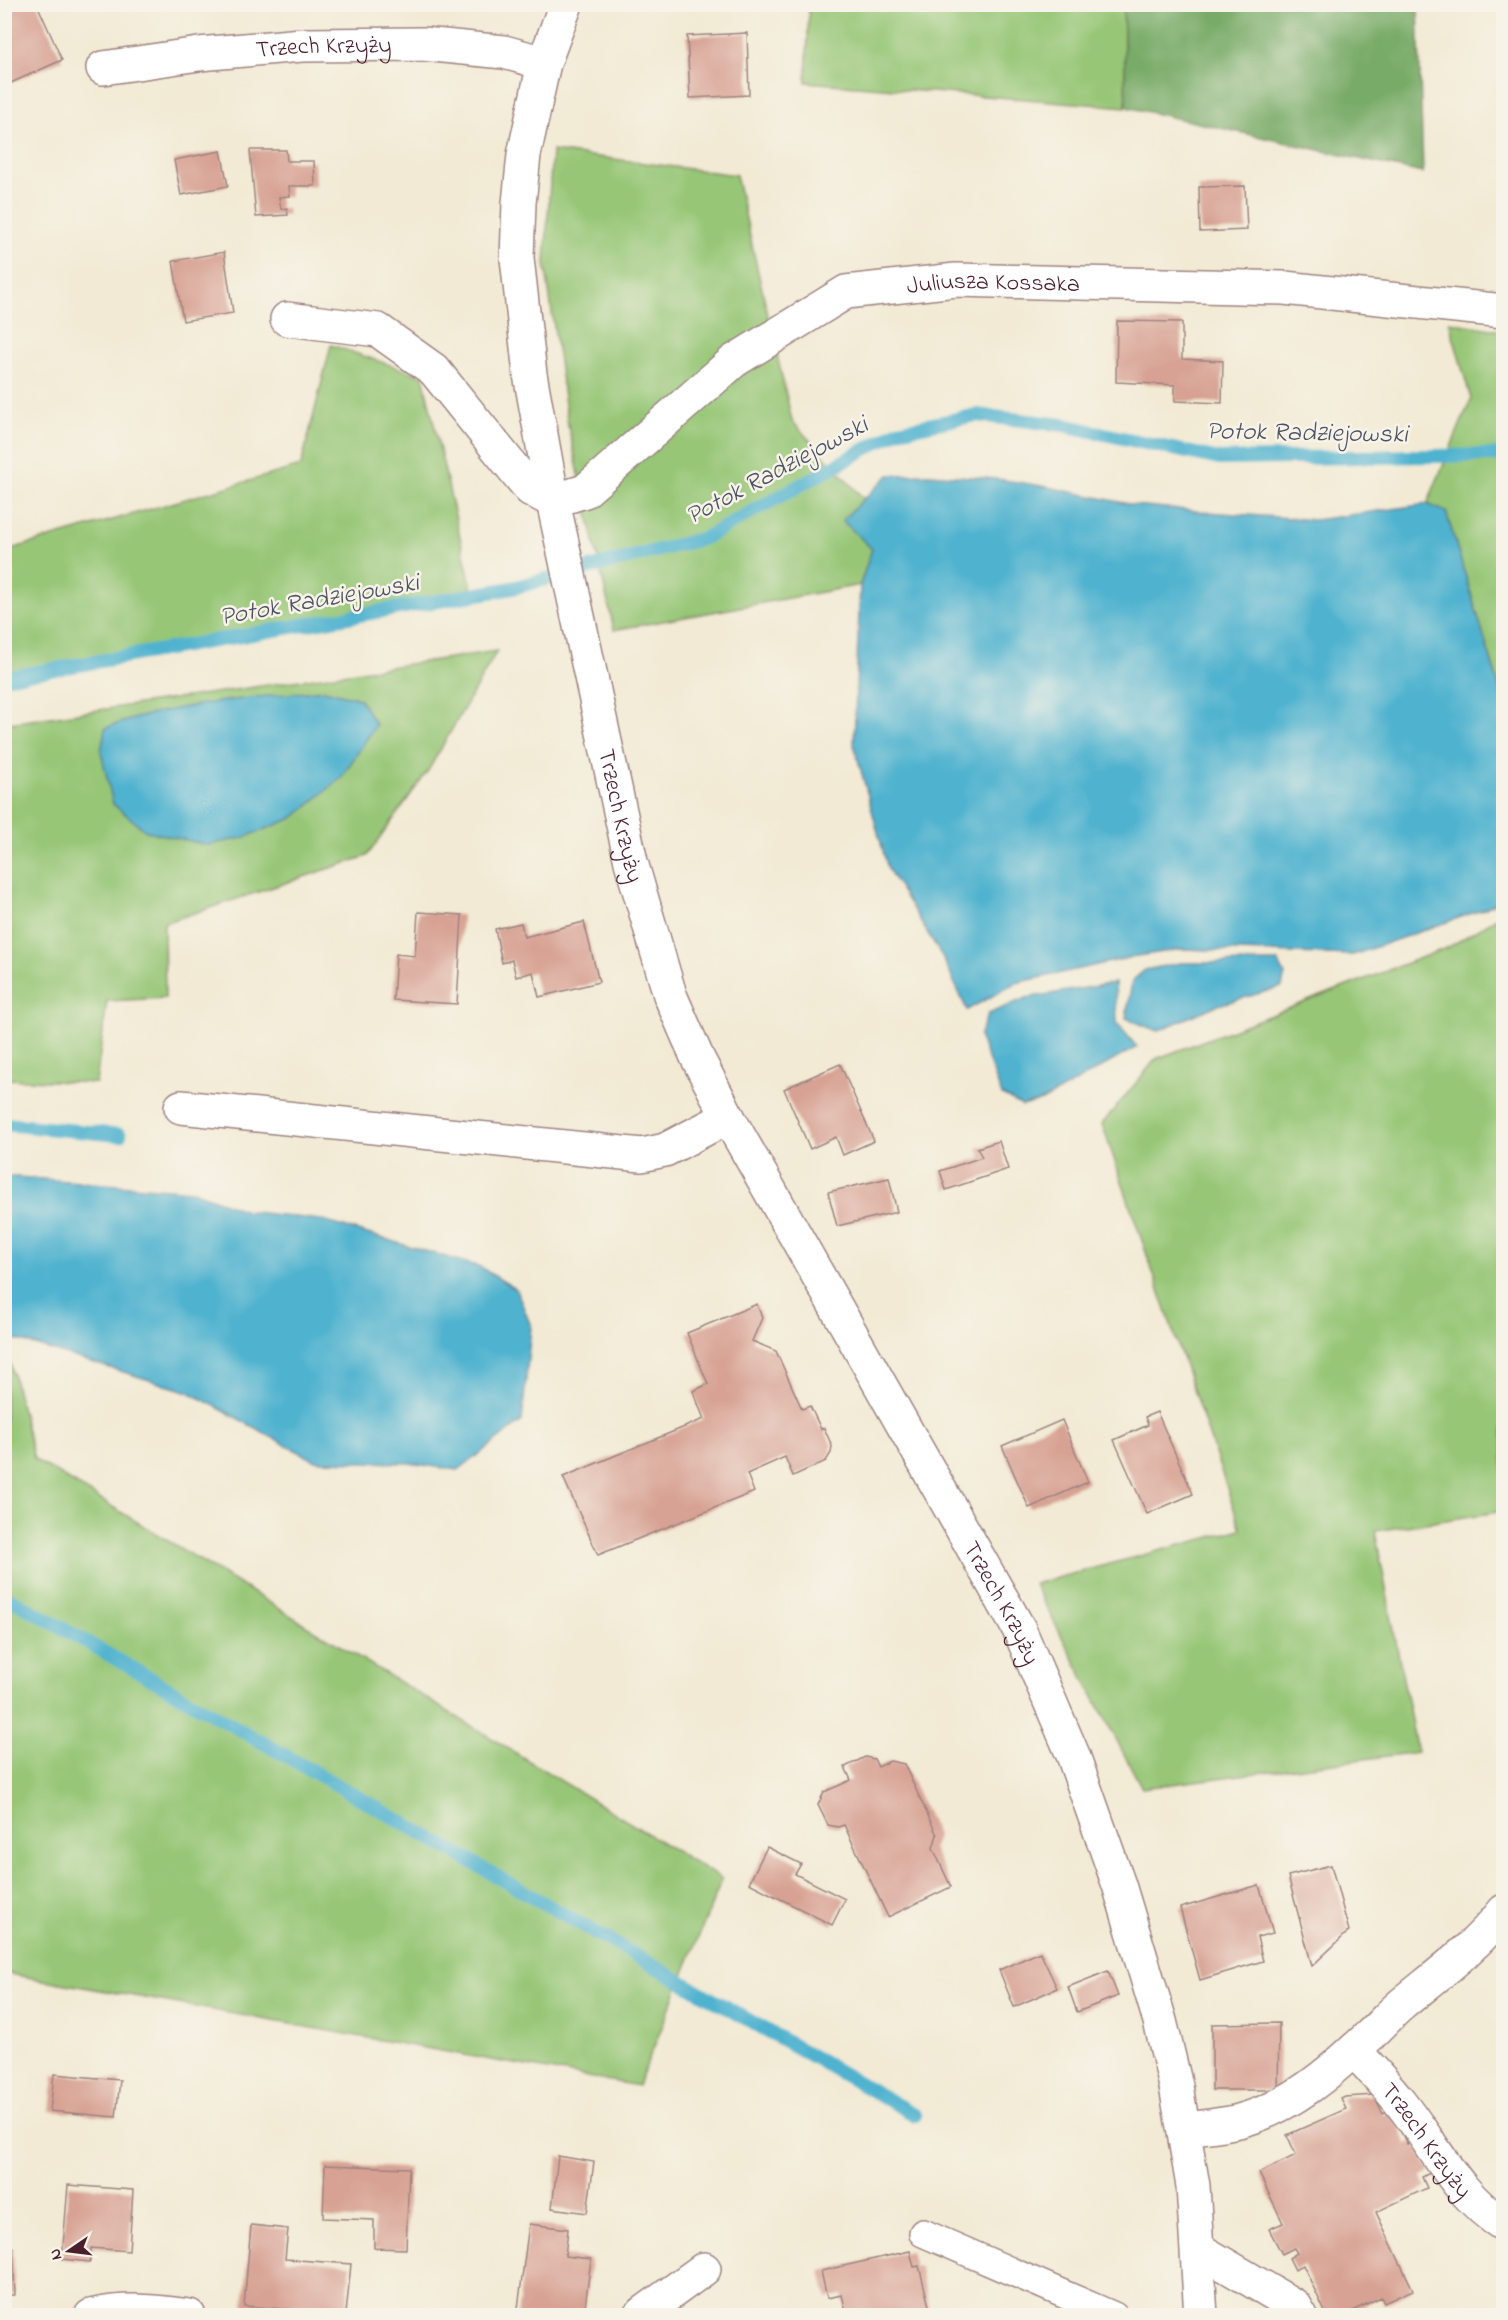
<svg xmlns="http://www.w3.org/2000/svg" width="1508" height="2320" viewBox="0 0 1508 2320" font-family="'Indie Flower',sans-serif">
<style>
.green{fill:#96c676;stroke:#707250;stroke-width:1.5}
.forest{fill:#78ab67;stroke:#616549;stroke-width:1.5}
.water{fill:#50b2cf;stroke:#4d687d;stroke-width:1.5}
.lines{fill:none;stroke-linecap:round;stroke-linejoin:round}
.stream{stroke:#50b2cf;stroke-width:14}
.building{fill:#d7a193}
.service-casing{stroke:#9e8480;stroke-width:30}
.minor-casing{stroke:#9e8480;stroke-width:36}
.service{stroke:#fff;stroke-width:27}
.minor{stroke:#fff;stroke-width:33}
.labels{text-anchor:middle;stroke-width:5;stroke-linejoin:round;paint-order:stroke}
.street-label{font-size:24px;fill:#4a1f2b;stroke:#f7f3e8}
.water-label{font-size:26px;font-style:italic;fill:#4c5264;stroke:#f7f3e8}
</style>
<rect width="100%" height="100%" fill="#f7f3e8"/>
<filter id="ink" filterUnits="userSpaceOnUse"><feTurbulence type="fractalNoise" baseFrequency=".0167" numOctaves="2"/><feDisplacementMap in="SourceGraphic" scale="12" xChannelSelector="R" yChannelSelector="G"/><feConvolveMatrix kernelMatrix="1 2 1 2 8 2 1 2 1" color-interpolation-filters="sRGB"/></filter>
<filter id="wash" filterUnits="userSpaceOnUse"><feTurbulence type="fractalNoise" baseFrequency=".008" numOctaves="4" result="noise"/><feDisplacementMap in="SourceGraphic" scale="24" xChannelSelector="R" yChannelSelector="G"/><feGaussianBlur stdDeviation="1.35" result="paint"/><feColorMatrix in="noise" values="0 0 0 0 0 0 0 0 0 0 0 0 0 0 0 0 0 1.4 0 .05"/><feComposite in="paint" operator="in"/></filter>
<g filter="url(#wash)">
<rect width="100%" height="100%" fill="#f2ead4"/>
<g class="green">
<path d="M809 5H1123L1126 107 806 82Z"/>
<path d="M552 151 736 175 792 421 864 499 843 520 872 549 860 585 614 630 568 425 545 263Z"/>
<path d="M1449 322 1503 331V699L1446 512 1427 504 1471 399Z"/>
<path d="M331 345 423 376 473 594 5 672 4 529 11 549 301 466Z"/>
<path d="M497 651 429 769 367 856 164 923 165 998 107 1001 96 1083 5 1079 4 724Z"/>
<path d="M1503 914V1511L1375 1531 1417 1752 1142 1788 1034 1584 1241 1529 1102 1124 1156 1059 1449 947Z"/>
<path d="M5 1342 34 1459 722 1879 638 2086 5 1973Z"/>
</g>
<path class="forest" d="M1123 5H1418L1423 173 1126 107Z"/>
<g class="water">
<path d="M929 474 998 479 1048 487 1134 505 1208 512 1315 520 1427 504 1446 512 1503 699V898L1484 909 1353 955 1182 949 1137 956 1016 983 967 1010 942 956 888 869 854 745 860 585 872 549 842 520 889 475Z"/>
<path d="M324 690 360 699 376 725 341 778 293 818 243 838 208 845 146 831 113 804 101 752 105 728C170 703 255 698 324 690Z"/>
<path d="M1278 962 1285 974 1282 987 1215 1006 1157 1031 1126 1018 1132 981 1145 970 1180 963Z"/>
<path d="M1115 983 1117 1023 1137 1047 1042 1101 1022 1106 1002 1095 979 1036 988 1014 1026 998Z"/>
<path d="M4 1176 193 1191 246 1211 320 1220 480 1267 516 1289 531 1326 522 1421 458 1470 409 1463 321 1461 314 1460 189 1392 5 1336Z"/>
</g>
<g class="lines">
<g class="stream">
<path d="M4 678 512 588 705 538 898 431 977 415 1063 425 1219 459 1504 455"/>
<path d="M4 1124 120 1135"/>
<path d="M4 1595 915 2115"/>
</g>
</g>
<g id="blocks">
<g class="building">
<path d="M4 4H37L62 60 4 86Z"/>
<path d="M747 33 749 95 690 98 687 36Z"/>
<path d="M250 150H286L287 161H314L315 186H289L290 196 279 197 281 209 287 208 288 215 256 217Z"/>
<path d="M221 151 228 186 181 195 174 160Z"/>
<path d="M1245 186 1247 230 1200 232 1199 187Z"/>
<path d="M224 252 233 313 183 321 173 261Z"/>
<path d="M1117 321 1182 322V359L1223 361 1222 403 1175 401V385L1116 382Z"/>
<path d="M418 912 462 915 457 1004 393 1000 396 954 415 956Z"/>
<path d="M584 922 599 982 539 997 533 972 516 977 512 960 502 963 495 929 521 923 524 937Z"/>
<path d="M840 1064 874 1141 843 1155 836 1137 810 1149 784 1089Z"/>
<path d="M999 1141 1008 1169 946 1190 940 1171 982 1157 977 1148Z"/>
<path d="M889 1178 897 1212 837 1226 828 1192Z"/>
<path d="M757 1304 762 1318 752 1341 776 1351 802 1409 810 1406 821 1429 824 1428 832 1446 831 1453 826 1461 793 1476 785 1457 747 1474 754 1492 598 1555 563 1477 704 1419 693 1391 708 1384 687 1333Z"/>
<path d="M1157 1412 1193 1494 1147 1514 1114 1440 1148 1425 1145 1417Z"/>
<path d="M1062 1420 1088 1482 1029 1508 1002 1446Z"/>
<path d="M1504 1538V1559H1502L1498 1539Z"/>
<path d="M865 1757 874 1759 878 1767 890 1761 904 1764 937 1835 933 1848 951 1887 888 1917 844 1825 838 1827 828 1825 818 1805 824 1792 851 1780 845 1767Z"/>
<path d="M767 1847 801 1864 795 1874 845 1899 832 1925 749 1883Z"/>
<path d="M1331 1865 1349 1931 1312 1966 1288 1876Z"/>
<path d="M1259 1885 1273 1933 1257 1937 1263 1961 1200 1980 1180 1908Z"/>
<path d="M1040 1952 1057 1988 1014 2007 999 1970Z"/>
<path d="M1108 1971 1118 1996 1077 2012 1068 1987Z"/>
<path d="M1279 2023 1278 2090H1212V2024Z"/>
<path d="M54 2074 120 2080 116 2117 50 2111Z"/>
<path d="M1374 2095 1383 2114 1390 2110 1407 2144 1414 2141 1430 2173 1422 2177 1427 2188 1376 2212 1413 2290 1384 2303 1381 2297 1342 2316H1327L1303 2265 1295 2270 1289 2258 1297 2253 1294 2248 1282 2254 1269 2229 1283 2223 1259 2173 1296 2155 1287 2135 1346 2109 1341 2099 1345 2097Z"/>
<path d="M558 2156 594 2162 587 2213 552 2208Z"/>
<path d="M325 2165 409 2168 406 2249 374 2248V2220L323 2218Z"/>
<path d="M68 2185 133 2190 129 2251 91 2248 90 2262 62 2259Z"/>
<path d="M529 2224 568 2229 565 2256 591 2259 584 2315 517 2316Z"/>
<path d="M251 2225 288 2229 285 2259 351 2264 346 2314 244 2306Z"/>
<path d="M4 2248H13L15 2295H4Z"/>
<path d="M910 2251 914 2267 919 2266 930 2310 903 2316H847L842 2295 827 2298 821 2271Z"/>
</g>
</g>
</g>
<g filter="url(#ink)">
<use href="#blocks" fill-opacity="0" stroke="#9e8480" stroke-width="1.5"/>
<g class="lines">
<g class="service-casing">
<path id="service" d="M923 2233 1114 2316"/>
</g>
<g class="minor-casing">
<g id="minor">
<path id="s1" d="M566 4 544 63 524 155 519 203 517 258 530 374 553 501 631 862 670 995 697 1057 728 1117 1019 1629 1073 1755 1119 1885 1160 2021 1176 2086 1193 2186 1201 2316"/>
<path id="s2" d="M103 68 199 54 302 45 423 44 504 52 544 63"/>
<path id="s3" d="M287 319 378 330 434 370 530 489 553 501 585 491 734 361 846 292 956 280 1284 288 1504 311"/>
<path d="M181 1107 642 1155 665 1150 728 1117"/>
<path id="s4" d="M1354 2050C1369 2067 1386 2084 1400 2102 1433 2143 1457 2196 1504 2225"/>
<path d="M1185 2129C1203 2127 1221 2125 1239 2121 1290 2108 1332 2071 1369 2036 1380 2026 1390 2014 1402 2004 1437 1975 1475 1948 1504 1911"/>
<path d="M1198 2249 1295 2306 1301 2316"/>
<path d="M91 2316C124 2308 156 2311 189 2316"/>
<path d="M639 2316 704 2269"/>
</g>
</g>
<use href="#service" class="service"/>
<use href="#minor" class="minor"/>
</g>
</g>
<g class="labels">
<g class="street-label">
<text dy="8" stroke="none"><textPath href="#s2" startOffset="222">Trzech Krzyży</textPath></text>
<text dy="8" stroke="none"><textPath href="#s3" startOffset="850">Juliusza Kossaka</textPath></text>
<text dy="8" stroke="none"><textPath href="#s1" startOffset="828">Trzech Krzyży</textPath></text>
<text dy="8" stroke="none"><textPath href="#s1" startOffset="1707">Trzech Krzyży</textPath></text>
<text dy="8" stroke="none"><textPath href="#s4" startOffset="116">Trzech Krzyży</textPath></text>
</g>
<g class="water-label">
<text transform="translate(1307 431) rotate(1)" y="9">Potok Radziejowski</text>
<text transform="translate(776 469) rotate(-28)" y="9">Potok Radziejowski</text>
<text transform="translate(319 598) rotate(-10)" y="9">Potok Radziejowski</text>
</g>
</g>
<rect width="1508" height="2320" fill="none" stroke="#f7f3e8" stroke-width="24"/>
<g transform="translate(69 2251) rotate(256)" stroke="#f7f3e8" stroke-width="4.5" paint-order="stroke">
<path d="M0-4.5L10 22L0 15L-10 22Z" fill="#4a1f2b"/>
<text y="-9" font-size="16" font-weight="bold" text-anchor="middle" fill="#4a1f2b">N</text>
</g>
</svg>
